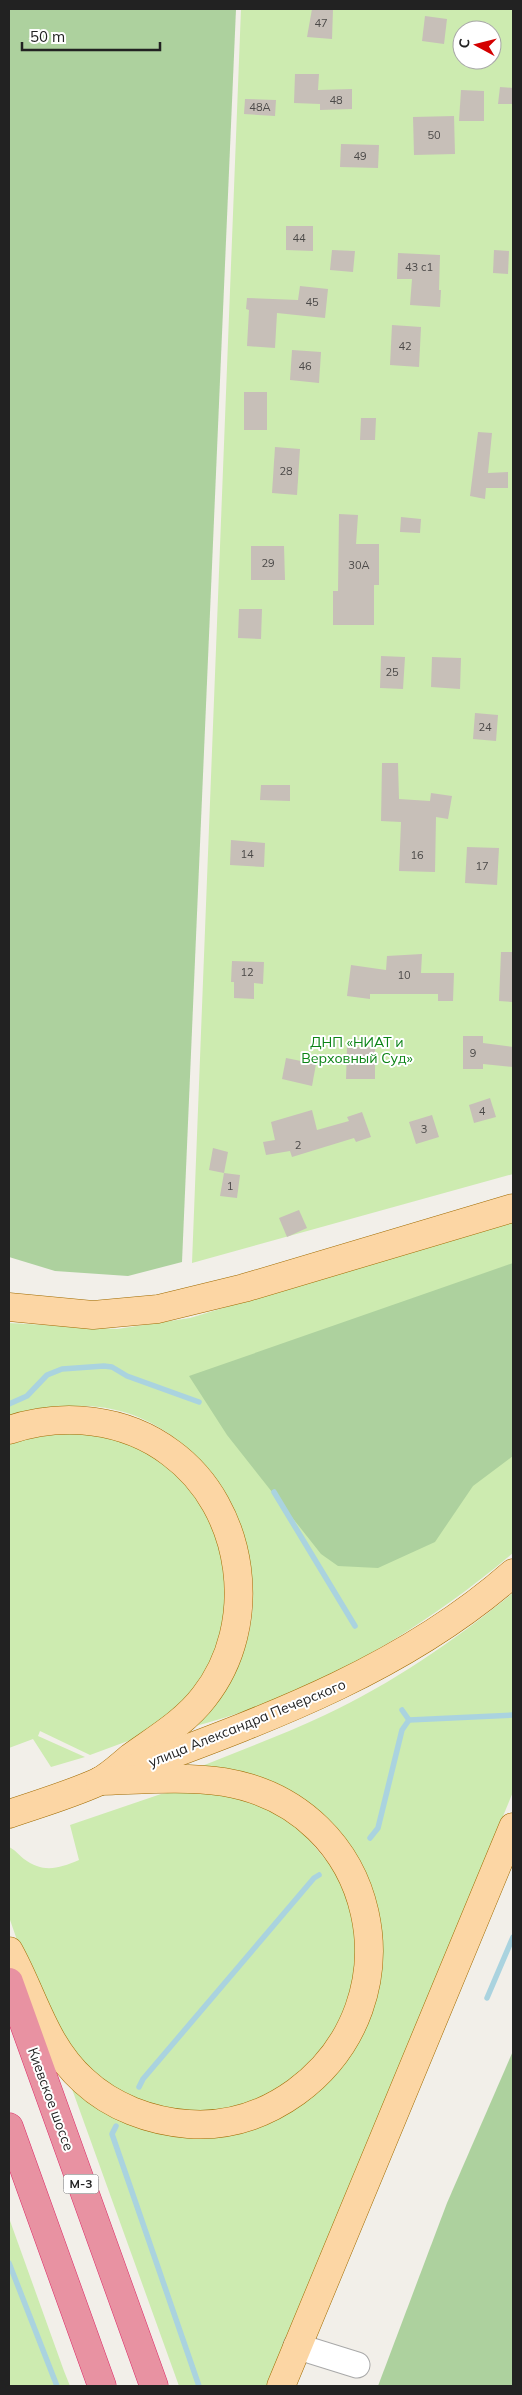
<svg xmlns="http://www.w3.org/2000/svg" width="522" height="2395" viewBox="0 0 522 2395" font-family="Mulish,sans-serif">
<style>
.grass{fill:#cdebb0;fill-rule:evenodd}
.forest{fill:#add19e}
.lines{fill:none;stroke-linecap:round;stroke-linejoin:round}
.stream{stroke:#aad3df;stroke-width:5.5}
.building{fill:#c7bfb8}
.minor-casing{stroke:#a9a9a9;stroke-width:27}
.major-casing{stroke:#a06b00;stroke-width:29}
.highway-casing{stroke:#dc2a67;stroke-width:29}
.minor{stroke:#fff;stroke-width:25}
.major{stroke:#fcd6a4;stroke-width:28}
.highway{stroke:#e892a2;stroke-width:28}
.labels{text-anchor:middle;stroke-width:4;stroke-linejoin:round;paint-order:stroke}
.number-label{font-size:11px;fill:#4b4948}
.shield{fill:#fff;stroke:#646464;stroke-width:1}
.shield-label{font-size:12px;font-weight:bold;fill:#222}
.park-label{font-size:14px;fill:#0c8416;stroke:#fff}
.street-label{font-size:14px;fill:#222;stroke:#fff}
</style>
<rect width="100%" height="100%" fill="#f2efe9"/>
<g class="grass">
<path d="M241 9H513V1174L192 1263ZM462 30H492V60H462Z"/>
<path d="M513 1220V1553C419 1632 312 1696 192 1727 215 1701 238 1675 247 1641 275 1542 204 1419 99 1407 68 1403 38 1412 9 1419V1323L117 1329 190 1318Z"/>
<path d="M80 1431 126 1440 162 1461 188 1487 207 1515 221 1549 228 1600 215 1656 187 1701 136 1738 90 1755 40 1731 38 1736 85 1757 51 1767 33 1739 9 1748V1441Z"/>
<path d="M513 1593V1792L267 2386H179L72 2089 97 2105 155 2130 317 2089 377 1920 275 1785 246 1774 202 1766C243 1749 285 1734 325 1715 393 1683 455 1640 513 1593Z"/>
<path d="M186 1790 210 1791 257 1802 300 1829 335 1871 354 1915 357 1965 339 2028 287 2087 223 2113 143 2108 84 2070 34 1989 9 1917V1847C14 1849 19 1855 24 1859 43 1873 58 1869 79 1860L70 1825 161 1794Z"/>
<path d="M9 2218 64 2371 70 2386H9Z"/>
</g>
<g class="forest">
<path d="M9 9H236L182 1262 128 1276 55 1271 9 1257Z"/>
<path d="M513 1263V1456L473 1486 435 1542 378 1568 338 1566 321 1554 227 1435 189 1376Z"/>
<path d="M513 2051V2386H378L447 2203Z"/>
</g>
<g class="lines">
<g class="stream">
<path d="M9 1404 27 1396 47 1375 62 1369 104 1366 112 1367 127 1376 199 1402"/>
<path d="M274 1492 355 1626"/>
<path d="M402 1710 409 1720"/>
<path d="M370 1838 378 1828 402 1730 409 1720 513 1715"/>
<path d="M487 1998 513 1937"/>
<path d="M139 2087 143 2079 314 1878 319 1875"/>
<path d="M116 2126 112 2134 199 2386"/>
<path d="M9 2263 57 2386"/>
</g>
</g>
<g class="building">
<path d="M312 9H333L332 39 307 37Z"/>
<path d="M425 16 447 19 444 44 422 41Z"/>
<path d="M295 74H319L318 90 352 89V109L320 110V104L294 103Z"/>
<path d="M500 87 513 88V104H498Z"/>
<path d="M461 90 484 91V121H459Z"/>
<path d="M245 99 276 100 275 116 244 114Z"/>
<path d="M454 116 455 154 414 155 413 117Z"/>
<path d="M341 144 379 145 378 168 340 167Z"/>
<path d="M286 226H313V251L286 250Z"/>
<path d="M332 250 355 251 353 272 330 270Z"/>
<path d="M494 250 509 251 508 274 493 273Z"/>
<path d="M398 253 440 255 439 290H441L440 307 410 305 412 279H397Z"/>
<path d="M300 286 328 289 325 318 277 313 275 348 247 346 249 310 246 309 247 298 298 300Z"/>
<path d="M392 325 421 327 419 367 390 365Z"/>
<path d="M292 350 321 352 319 383 290 380Z"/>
<rect x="244" y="392" width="23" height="38"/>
<path d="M361 418H376L375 440H360Z"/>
<path d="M478 432 492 433 488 473 508 472V488H486L485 499 470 496Z"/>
<path d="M275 447 300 449 297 495 272 493Z"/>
<path d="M339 514 358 515 356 544H379V585H374V625H333V591H338Z"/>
<path d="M401 517 421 519 420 533 400 532Z"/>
<path d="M251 546H284L285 580H251Z"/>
<path d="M239 609H262L261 639 238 638Z"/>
<path d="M381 656 405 657 403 689 380 688Z"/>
<path d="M432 657 461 658 460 689 431 687Z"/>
<path d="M475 713 498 715 496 741 473 739Z"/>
<path d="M382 763H398L399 799 430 801 431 793 452 796 448 819 436 817 435 872 399 871 401 822 381 821Z"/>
<path d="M261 785H290V801L260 800Z"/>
<path d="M231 840 265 843 264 867 230 865Z"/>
<path d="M467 847 499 848 497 885 465 883Z"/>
<path d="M501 952H513V1002L499 1001Z"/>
<path d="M422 954 421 973H454L453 1001H438V994H370V999L347 996 351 965 386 970 387 956Z"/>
<path d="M232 961 264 962 263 984 254 983V999L234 998V982H231Z"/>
<path d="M463 1036H483V1043L513 1047V1067L483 1064V1069H463Z"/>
<path d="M347 1047H375V1079H346Z"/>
<path d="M286 1058 316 1064 312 1086 282 1079Z"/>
<path d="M490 1098 496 1117 474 1123 469 1105Z"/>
<path d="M312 1110 317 1130 349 1121 347 1117 362 1112 371 1137 356 1142 354 1138 292 1157 290 1151 266 1155 263 1142 275 1140 271 1122Z"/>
<path d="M432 1115 439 1137 416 1144 409 1122Z"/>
<path d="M213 1148 228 1152 224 1173 209 1170Z"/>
<path d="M224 1173 240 1175 237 1198 220 1196Z"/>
<path d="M299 1210 307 1228 287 1237 279 1218Z"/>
</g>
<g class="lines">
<g class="minor-casing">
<path id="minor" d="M296 2346 357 2365"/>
</g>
<g class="major-casing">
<g id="major">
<path d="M9 1307 93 1315 158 1309 244 1288 513 1208"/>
<path d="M9 1430C63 1412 125 1418 171 1453 246 1508 261 1625 204 1697 185 1722 156 1739 131 1757 121 1765 110 1776 98 1782 69 1795 38 1804 9 1814"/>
<path d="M127 1771C264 1720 402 1671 513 1573"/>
<path d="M9 1951C34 1996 44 2045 84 2081 112 2107 150 2121 188 2124 227 2127 264 2115 296 2092 420 2001 379 1808 224 1782 183 1776 140 1780 100 1781"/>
<path d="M281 2386 513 1827"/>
</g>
</g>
<g class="highway-casing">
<g id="highway">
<path d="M9 1982 154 2386"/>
<path d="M9 2127 102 2386"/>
</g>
</g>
<use href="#minor" class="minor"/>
<use href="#major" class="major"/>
<use href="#highway" class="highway"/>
</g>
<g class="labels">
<g class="number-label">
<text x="321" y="27">47</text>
<text x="336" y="104">48</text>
<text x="260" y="111">48А</text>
<text x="434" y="139">50</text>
<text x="360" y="160">49</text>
<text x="299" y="242">44</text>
<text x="419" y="271">43 с1</text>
<text x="312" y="306">45</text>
<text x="405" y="350">42</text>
<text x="305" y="370">46</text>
<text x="286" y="475">28</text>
<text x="268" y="567">29</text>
<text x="359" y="569">30А</text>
<text x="392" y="676">25</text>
<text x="485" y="731">24</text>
<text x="247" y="858">14</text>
<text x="417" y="859">16</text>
<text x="482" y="870">17</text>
<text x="247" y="976">12</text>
<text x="404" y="979">10</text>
<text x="473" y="1057">9</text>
<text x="482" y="1115">4</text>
<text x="424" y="1133">3</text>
<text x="298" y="1149">2</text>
<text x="230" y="1190">1</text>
</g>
<rect class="shield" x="63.5" y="2174.5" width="35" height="19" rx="4"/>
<g class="shield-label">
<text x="81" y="2188">М-3</text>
</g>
<g class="park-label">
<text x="357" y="1047">ДНП «НИАТ и<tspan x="357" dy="16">Верховный Суд»</tspan></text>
</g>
<g class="street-label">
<text transform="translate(247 1723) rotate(-22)" y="5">улица Александра Печерского</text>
<text transform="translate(51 2099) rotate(70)" y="5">Киевское шоссе</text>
</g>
</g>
<rect width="522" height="2395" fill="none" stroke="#222222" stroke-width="20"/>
<g transform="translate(477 45) rotate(277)"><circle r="24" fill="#ffffff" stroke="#a7a7a7"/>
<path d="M0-4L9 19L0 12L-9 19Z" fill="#d40000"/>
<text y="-8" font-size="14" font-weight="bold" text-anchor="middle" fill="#222222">С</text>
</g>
<path d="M22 42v8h138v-8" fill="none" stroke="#222222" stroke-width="2.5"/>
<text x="30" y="42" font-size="15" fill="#222222" stroke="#ffffff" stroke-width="4" paint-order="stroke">50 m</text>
</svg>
